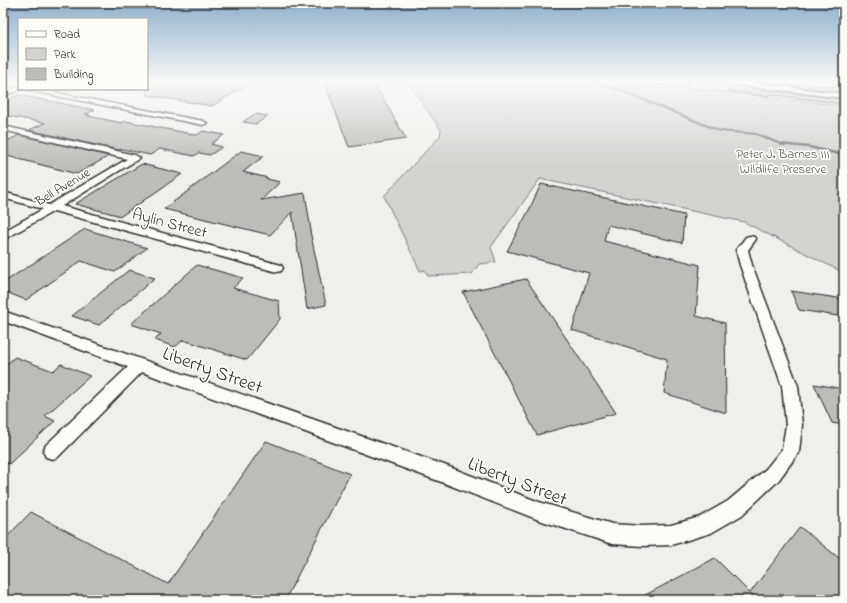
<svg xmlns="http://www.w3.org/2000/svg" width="847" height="603" viewBox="0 0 847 603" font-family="'Indie Flower',sans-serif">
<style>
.green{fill:#d3d2cf;stroke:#7f7e7d}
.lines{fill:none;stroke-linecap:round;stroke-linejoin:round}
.stream-far1{stroke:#777775;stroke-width:2}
.stream{stroke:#777775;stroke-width:2.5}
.building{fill:#bdbcb8;stroke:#2b2b2b}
.minor-casing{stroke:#2b2b2b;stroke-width:3}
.minor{fill:#fdfcf7;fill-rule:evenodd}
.labels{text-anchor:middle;stroke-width:3.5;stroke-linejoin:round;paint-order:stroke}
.far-park-label{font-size:13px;fill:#555554;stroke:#fdfcf7}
.far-street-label{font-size:13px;fill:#2b2b2b;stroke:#fdfcf7}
.street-label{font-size:16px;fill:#2b2b2b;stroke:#fdfcf7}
.near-street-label{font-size:19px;fill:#2b2b2b;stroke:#fdfcf7}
</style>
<rect width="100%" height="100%" fill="#f0efeb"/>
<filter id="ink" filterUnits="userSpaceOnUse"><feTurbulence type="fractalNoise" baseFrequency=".025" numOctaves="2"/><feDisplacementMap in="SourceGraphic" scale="8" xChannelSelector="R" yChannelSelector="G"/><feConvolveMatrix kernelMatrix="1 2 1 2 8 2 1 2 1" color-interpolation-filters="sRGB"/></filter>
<g filter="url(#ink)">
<path class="green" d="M407 81H645L647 83 844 106V273L744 222 540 179 491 247 496 262 479 264 472 274 428 276 425 270 420 271 384 196 440 136 441 130Z"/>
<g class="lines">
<path class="stream-far1" d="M587 81 617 89 720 131 756 134 783 145"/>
<path class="stream" d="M780 144 809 147 844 155"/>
</g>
<g class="building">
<path d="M147 81H254L212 106 147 95Z"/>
<path d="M324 81H373L406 139 349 147Z"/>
<path d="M757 81H786L836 87 838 92Z"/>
<path d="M728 85 842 99 844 104 768 94V96L727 91Z"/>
<path d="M19 95 95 110 85 114 90 115 88 116 122 123 125 121 197 135 203 131 224 135 211 144 222 147 210 155 199 153 194 156 160 149 150 155 122 149 119 150 29 130 45 123 3 115V101Z"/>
<path d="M255 114 268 116 256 124 243 122Z"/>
<path d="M19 135 109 156 77 174 3 155V143Z"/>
<path d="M241 151 264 156 243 172 268 178 267 179 280 182 261 200 305 193 311 231H310L326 305 307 309 292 212 270 235 164 209Z"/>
<path d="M142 164 182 174 121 216 75 204Z"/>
<path d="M541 184 684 215 682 243 608 225 604 241 700 265 696 316 725 323 726 413 664 393 667 359 572 330 589 273 507 251 530 208Z"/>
<path d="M85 229 147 248 115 272 81 261 26 300 3 291V283Z"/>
<path d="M197 265 243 278 233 288 279 301 280 319 247 360 183 340 175 347 155 340 161 334 131 324Z"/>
<path d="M129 270 155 278 99 325 72 316Z"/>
<path d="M526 279 566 338 616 413 537 435 463 292Z"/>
<path d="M791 291 844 299V317L799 310Z"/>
<path d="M15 357 53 371 61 364 90 376 45 416 55 421 9 464 3 461V367Z"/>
<path d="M814 384 844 389V425L832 423Z"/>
<path d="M266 441 350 474 285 600H3V541L31 512 168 584Z"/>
<path d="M800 527 844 562V600H636L715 558 750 593Z"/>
</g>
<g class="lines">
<g class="minor-casing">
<g id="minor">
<path d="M719 81H742L844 94V98L722 83Z"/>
<path d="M19 86V89H36L203 121 207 123 203 125 22 89 3 96V92Z"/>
<path d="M3 126 135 155 140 158 62 206 281 265 283 268 281 271 277 272 54 211 3 240V232L43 209 3 198V192L49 205 127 159 3 130Z"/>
<path d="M750 236 754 237 756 239 748 250 752 265 798 386 802 425 799 452 778 481 742 515 711 533 671 545 642 546 612 544 539 520 444 483 142 372 58 457 52 459 46 457 43 451 46 445 128 367 3 321V311L444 465 539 502 612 524 642 526 671 525 700 517 728 501 766 469 782 449 786 425 782 386 740 265 736 250 746 237Z"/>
</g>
</g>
<use href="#minor" class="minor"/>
</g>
</g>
<linearGradient id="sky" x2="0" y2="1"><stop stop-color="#8fb0ce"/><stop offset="0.49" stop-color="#f8f8f6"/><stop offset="1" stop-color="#f8f8f6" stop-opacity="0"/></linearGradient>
<rect width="847" height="166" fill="url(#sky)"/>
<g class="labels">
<g class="far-park-label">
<text x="783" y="158">Peter J. Barnes III<tspan x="783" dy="15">Wildlife Preserve</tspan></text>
</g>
<g class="far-street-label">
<text transform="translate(62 186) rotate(-31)" y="5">Bell Avenue</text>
</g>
<g class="street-label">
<text transform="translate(170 222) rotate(15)" y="6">Aylin Street</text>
</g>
<g class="near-street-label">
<text transform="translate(213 369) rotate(20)" y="7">Liberty Street</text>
<text transform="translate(518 480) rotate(21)" y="7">Liberty Street</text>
</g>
</g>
<rect width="847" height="603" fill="none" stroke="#fdfcf7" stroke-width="16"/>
<rect x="8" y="8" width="831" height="587" fill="none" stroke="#2b2b2b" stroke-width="1.5" filter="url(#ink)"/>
<rect x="18" y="18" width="130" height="72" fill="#fdfcf7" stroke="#a9a8a5"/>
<rect x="26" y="31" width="20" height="6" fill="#fdfcf7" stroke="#a9a8a5"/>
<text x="54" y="38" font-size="12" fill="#2b2b2b">Road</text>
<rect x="26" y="48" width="20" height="12" fill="#d3d2cf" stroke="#a9a8a5"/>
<text x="54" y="58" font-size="12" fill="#2b2b2b">Park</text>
<rect x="26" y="68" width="20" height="12" fill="#bdbcb8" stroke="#a9a8a5"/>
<text x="54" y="78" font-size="12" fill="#2b2b2b">Building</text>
</svg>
